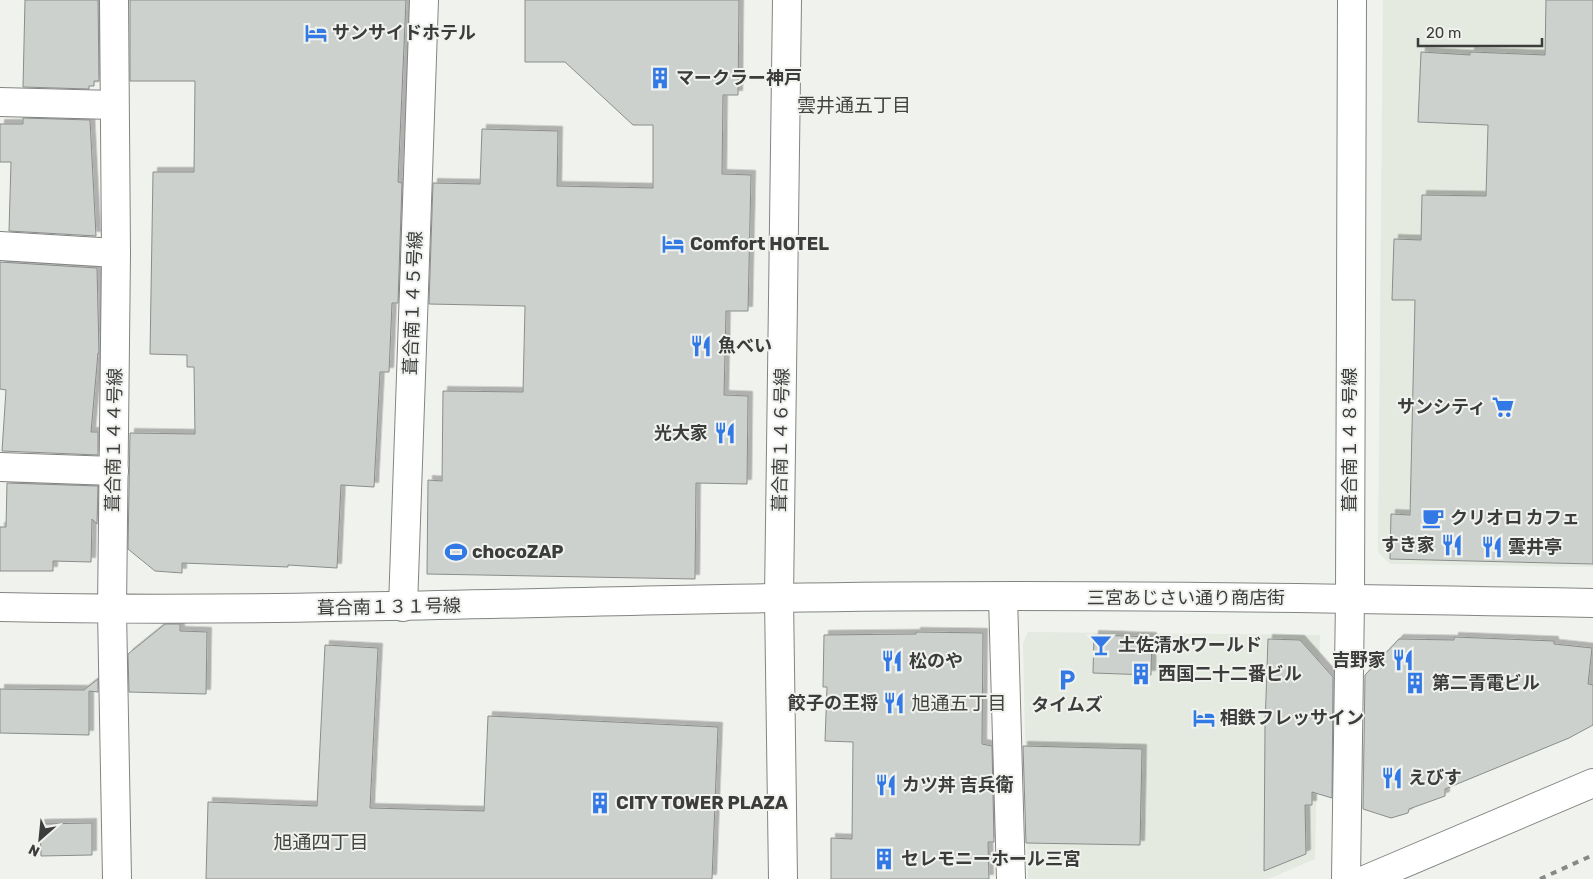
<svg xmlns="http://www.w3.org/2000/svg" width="1593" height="879" viewBox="0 0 1593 879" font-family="Rubik,'Noto Sans JP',sans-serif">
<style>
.built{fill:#e4eadf}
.building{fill:#cdd1ce;stroke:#8a8d8b;filter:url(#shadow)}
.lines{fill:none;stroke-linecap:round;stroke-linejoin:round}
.minor-casing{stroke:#838582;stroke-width:30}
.tertiary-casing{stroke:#838582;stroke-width:30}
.minor{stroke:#fff;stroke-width:28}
.tertiary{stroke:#fff;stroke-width:28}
.rail{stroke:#888987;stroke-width:4;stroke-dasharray:6 6;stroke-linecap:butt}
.labels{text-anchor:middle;stroke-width:4;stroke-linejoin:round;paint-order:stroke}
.poi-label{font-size:18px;font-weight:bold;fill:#3b3c3b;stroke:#f0f2ee;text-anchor:start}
.street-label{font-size:18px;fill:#3b3c3b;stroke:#f0f2ee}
.neighbourhood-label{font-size:19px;fill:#434442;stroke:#f0f2ee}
</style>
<defs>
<filter id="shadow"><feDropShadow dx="4.5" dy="-4.5" stdDeviation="0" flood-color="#0004"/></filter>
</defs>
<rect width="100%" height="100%" fill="#f0f2ee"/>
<g class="built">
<path d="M1383 0H1593V567L1390 564 1378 552Z"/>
<path d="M1028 632 1320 635 1315 859 1268 879H1028L1023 643Z"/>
</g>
<g class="building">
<path d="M25 0H98L99 81H94V86H89V89L23 87Z"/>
<path d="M130 0H406L398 182 402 183 398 303H392L389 372H380L374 487 341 485 337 568 288 565V567L182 563V573L155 571 128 549 130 433 195 434 194 367H187V355L150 354 153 172H194L195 81H130Z"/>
<path d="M525 0H739L738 95H723L722 174 751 175 748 311H726L724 395 748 396 747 484 696 483 695 579 427 574 428 480 442 481 443 391 523 392 525 306 429 304 433 183 480 184 482 129 558 131 557 186 653 188V125H633L565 62H525Z"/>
<path d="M1546 0H1593V564L1390 559 1391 514 1410 515 1415 300H1392L1394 239 1421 240 1422 195 1486 196 1488 125 1418 122 1421 52 1470 55V52L1545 55Z"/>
<path d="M23 118 90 120 96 236 9 231 11 162H0V124H23Z"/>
<path d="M0 262 97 268 99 353H98L91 432H98V455L2 451 6 390 0 389Z"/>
<path d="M7 483 98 486 97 524 92 519 91 562 53 561V571H0V527H6Z"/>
<path d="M165 624H180V631L207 632 206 694 129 692 128 654Z"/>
<path d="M916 632 983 633 982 744 992 746 994 842H988L989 879H831V838L852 839 853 742 825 741 827 687H823L824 635 916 634Z"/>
<path d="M1094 635 1152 637 1151 675 1093 673Z"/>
<path d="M1454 637 1554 641V644L1592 648 1588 684 1593 685V725L1569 738 1445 789V796L1409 809 1408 813 1391 818 1363 809 1365 675 1399 639 1454 640Z"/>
<path d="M1268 639 1300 640 1333 677 1332 798 1312 792V805H1305L1306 854 1264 871 1265 726Z"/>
<path d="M325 645 378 648 370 808 484 811 488 716 718 727 712 879H206L208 802 317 806Z"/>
<path d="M98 679V692L89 691V735L0 733V689L84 690Z"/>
<path d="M1023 746 1142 749 1140 845 1026 843Z"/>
<path d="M92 823V855L41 856 40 824Z"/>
</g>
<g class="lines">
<g class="minor-casing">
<g id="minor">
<path d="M114 0 116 253 112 610 117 879"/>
<path d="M0 102 114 105"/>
<path d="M0 246 116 253"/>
<path d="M0 467 114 471"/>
<path d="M1003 597 1011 879"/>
<path d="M0 607C259 613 518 602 776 598 1048 593 1321 598 1593 603"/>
<path d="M403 607 424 0"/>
<path d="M783 879 779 598 787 0"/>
<path d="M1346 879 1350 599 1352 0"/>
</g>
</g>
<g class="tertiary-casing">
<path id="tertiary" d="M1367 879 1593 783"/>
</g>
<use href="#minor" class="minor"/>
<use href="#tertiary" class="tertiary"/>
<path class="rail" d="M1540 879 1593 855"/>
</g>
<defs>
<g id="hotel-bare" transform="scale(1.725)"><path d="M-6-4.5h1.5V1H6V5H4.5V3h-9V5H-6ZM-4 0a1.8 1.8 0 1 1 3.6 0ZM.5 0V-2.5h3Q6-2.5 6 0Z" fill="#3379e6" stroke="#f0f2ee" stroke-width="2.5" paint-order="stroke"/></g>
<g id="building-bare" transform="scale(1.725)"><path d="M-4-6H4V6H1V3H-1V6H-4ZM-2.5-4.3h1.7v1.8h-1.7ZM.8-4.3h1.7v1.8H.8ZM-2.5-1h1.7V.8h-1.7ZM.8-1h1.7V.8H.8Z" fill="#3379e6" stroke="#f0f2ee" stroke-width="2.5" paint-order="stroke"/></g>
<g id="restaurant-bare" transform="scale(1.725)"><path d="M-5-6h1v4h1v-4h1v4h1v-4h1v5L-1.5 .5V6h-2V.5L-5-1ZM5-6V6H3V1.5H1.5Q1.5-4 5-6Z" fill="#3379e6" stroke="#f0f2ee" stroke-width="2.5" paint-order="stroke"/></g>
<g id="supermarket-bare" transform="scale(1.725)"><path d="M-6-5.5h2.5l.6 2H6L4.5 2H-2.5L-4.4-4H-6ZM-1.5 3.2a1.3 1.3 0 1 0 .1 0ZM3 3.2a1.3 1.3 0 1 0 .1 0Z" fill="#3379e6" stroke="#f0f2ee" stroke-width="2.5" paint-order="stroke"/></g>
<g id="cafe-bare" transform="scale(1.725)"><path d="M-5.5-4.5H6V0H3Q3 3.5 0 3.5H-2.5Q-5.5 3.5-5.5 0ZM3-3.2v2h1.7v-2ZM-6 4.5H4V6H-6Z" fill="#3379e6" stroke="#f0f2ee" stroke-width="2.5" paint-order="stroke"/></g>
<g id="stadium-bare" transform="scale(1.725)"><path d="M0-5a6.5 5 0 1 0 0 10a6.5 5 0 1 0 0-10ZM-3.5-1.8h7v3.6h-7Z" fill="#3379e6" stroke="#f0f2ee" stroke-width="2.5" paint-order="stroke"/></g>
<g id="bar-bare" transform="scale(1.725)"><path d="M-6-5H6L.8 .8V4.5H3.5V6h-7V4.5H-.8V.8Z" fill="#3379e6" stroke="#f0f2ee" stroke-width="2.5" paint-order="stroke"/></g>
<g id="parking-bare" transform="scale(1.725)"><path d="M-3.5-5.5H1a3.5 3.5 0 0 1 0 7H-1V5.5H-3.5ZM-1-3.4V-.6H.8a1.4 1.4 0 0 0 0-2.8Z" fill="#3379e6" stroke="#f0f2ee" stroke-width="2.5" paint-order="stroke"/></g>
</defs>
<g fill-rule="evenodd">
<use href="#hotel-bare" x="316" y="33"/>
<use href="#building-bare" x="660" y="78"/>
<use href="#hotel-bare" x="673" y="244"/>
<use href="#restaurant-bare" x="701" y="346"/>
<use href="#supermarket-bare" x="1503" y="407"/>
<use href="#restaurant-bare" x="725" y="433"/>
<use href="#cafe-bare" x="1433" y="518"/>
<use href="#restaurant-bare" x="1452" y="545"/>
<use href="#restaurant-bare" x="1492" y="547"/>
<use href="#stadium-bare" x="456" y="552"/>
<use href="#bar-bare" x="1101" y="645"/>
<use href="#restaurant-bare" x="1403" y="660"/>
<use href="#restaurant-bare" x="892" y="661"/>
<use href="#building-bare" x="1141" y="674"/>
<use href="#parking-bare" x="1067" y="680"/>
<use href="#building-bare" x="1415" y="683"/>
<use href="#restaurant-bare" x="894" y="703"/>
<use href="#hotel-bare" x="1204" y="718"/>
<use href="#restaurant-bare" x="1392" y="778"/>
<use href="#restaurant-bare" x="886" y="785"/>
<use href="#building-bare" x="600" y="803"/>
<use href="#building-bare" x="884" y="859"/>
</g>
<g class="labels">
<g class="poi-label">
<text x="332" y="39">サンサイドホテル</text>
<text x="676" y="84">マークラー神戸</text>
<text x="690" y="250">Comfort HOTEL</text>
<text x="718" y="352">魚べい</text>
<text x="1486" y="413" text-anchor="end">サンシティ</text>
<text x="708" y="439" text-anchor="end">光大家</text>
<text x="1450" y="524">クリオロ カフェ</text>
<text x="1435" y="551" text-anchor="end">すき家</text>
<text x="1508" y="553">雲井亭</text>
<text x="472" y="558">chocoZAP</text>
<text x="1118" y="651">土佐清水ワールド</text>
<text x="1386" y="666" text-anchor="end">吉野家</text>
<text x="909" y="667">松のや</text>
<text x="1158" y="680">西国二十二番ビル</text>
<text x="1432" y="689">第二青電ビル</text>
<text x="878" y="709" text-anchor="end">餃子の王将</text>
<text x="1067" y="711" text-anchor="middle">タイムズ</text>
<text x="1220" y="724">相鉄フレッサイン</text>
<text x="1408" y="784">えびす</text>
<text x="902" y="791">カツ丼 吉兵衛</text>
<text x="616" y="809">CITY TOWER PLAZA</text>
<text x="901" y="865">セレモニーホール三宮</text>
</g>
<g class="street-label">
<text transform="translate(413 303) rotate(-88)" y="6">葺合南１４５号線</text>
<text transform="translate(114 440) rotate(-89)" y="6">葺合南１４４号線</text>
<text transform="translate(781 440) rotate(-89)" y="6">葺合南１４６号線</text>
<text transform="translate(1350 440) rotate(-90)" y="6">葺合南１４８号線</text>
<text x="1186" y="604">三宮あじさい通り商店街</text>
<text transform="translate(389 607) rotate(-1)" y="6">葺合南１３１号線</text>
</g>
<g class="neighbourhood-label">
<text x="854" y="112">雲井通五丁目</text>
<text x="959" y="710">旭通五丁目</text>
<text x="321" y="849">旭通四丁目</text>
</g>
</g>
<g transform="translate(40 839) rotate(207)" stroke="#f0f2ee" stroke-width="4" paint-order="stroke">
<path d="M0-4L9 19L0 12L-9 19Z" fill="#3b3c3b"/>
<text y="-8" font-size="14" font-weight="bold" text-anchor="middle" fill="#3b3c3b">N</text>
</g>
<path d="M1418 38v8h124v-8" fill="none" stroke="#3b3c3b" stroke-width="2.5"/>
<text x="1426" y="38" font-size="15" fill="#3b3c3b" stroke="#f0f2ee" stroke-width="4" paint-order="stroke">20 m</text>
</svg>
